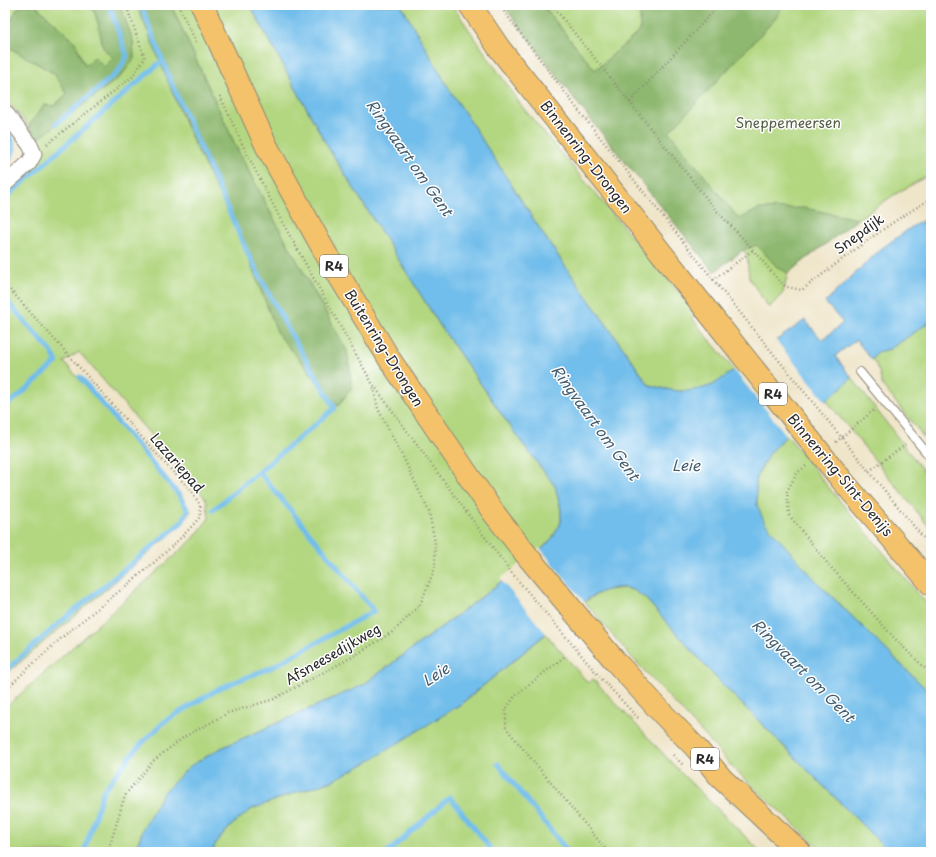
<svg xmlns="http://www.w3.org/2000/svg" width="936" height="857" viewBox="0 0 936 857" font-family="'Playpen Sans',sans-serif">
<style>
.green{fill:#b3d781;stroke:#6f8156}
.forest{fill:#8eb86f;stroke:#5c724d}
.water{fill:#71bdeb;stroke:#4e748b}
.pier{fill:#efe5c9}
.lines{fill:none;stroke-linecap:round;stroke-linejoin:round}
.stream{stroke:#71bdeb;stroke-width:5}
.lane-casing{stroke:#8d887a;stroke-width:10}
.street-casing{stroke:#8d887a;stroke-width:17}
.highway-casing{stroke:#8d887a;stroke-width:24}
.path{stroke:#8d887a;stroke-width:2.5;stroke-dasharray:1 3;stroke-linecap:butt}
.lane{stroke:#fff;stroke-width:8}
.street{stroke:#fff;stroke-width:15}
.highway{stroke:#f4c26a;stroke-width:22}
.highway-bridge-casing{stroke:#8d887a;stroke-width:24;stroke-linecap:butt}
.path-bridge{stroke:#8d887a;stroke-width:2.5;stroke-dasharray:1 3;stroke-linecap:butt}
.highway-bridge{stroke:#f4c26a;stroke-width:22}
.labels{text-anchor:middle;stroke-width:3;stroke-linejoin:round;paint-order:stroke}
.shield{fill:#fff;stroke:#6b6b6b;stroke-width:1}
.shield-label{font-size:13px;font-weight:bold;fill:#2b2b2b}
.park-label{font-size:14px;fill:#545f45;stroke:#fff}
.street-label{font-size:14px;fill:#2b2b2b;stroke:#fff}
.water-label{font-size:15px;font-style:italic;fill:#445e6e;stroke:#fff}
</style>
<rect width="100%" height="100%" fill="#fff"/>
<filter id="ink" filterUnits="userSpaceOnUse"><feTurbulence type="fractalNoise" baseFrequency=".025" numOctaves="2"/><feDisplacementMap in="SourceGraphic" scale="8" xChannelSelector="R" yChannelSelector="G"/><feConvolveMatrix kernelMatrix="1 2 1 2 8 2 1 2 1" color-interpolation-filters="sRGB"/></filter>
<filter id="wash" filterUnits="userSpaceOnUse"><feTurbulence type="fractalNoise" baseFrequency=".012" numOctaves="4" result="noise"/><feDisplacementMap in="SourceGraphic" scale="16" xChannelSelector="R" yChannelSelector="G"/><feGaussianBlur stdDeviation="0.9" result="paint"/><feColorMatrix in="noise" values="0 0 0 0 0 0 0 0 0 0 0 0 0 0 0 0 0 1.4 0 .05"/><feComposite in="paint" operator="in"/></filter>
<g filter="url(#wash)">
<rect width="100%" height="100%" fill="#efe5c9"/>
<g class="green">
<path d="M5 5H24L17 9 11 48 55 74 67 94 54 106 44 105 29 126 5 98Z"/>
<path d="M35 5H92L98 23 113 58 104 67 85 66 75 42Z"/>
<path d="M120 5H137L188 130 241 240 338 405 352 387 347 351 275 221 238 151 171 5H250L329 149 441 327 519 439 555 486 561 509V522L553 537 545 546 483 596 363 685 219 749 144 826 135 852H5V708L193 539 209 518 206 499 79 352 64 362 164 476 191 511 178 528 5 675V193L38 160 34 142 122 75 133 41Z"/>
<path d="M401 5H452L523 108 697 314 692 318 735 371C702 395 687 395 649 385L547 240 448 87Z"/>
<path d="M543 5H931V174L897 193 858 219 788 273 783 293 769 308 749 278 747 255 623 107Z"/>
<path d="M931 321V446L882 385 879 372 875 363 872 360 877 352 890 349Z"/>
<path d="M852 378 931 481V529L826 400Z"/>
<path d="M787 435 829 488 931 609V694L818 583 764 523 757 505 756 483 758 473 769 454Z"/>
<path d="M623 588 634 590 645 598 719 681 889 852H824L733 768 708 739 626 651 585 602 602 591Z"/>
<path d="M546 634 588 683 593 679 685 777 761 852H212L217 841 233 824 252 809 299 791 330 782 461 704Z"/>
</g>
<g class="forest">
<path d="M24 5H35L75 42 85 66 94 57 104 67 113 58 103 48 98 23 92 5H120L133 41 134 59 122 75 34 142 29 126 44 105 54 106 67 94 55 74 10 48 6 30 17 9Z"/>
<path d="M137 5H171L238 151 275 221 347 351 352 387 338 406 278 334 241 240 188 130Z"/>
<path d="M503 5H542L595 70 640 31V5H782L779 15 669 132 739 219 759 209 804 208 858 219 788 273 777 267 757 245 743 250 714 272 582 109Z"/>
</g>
<path class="water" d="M250 5H401L448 87 547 240 649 385C676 392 686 394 713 385L805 320 822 340 843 323 825 302 882 248 913 226 931 216V321L890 349 877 352 872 360 856 340 835 356 852 378 787 435 769 454 758 473 756 483 757 505 765 523 818 583 931 694V852H889L719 681 645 598C642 596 638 593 635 591 620 583 602 591 589 598L461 704 366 763 330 782 297 792 252 809 233 824 217 841 212 852H135L144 826 163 793 190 766 219 749 363 685 483 596 545 546 553 537 561 522V509L555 486 519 439 441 327 329 149Z"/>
<g class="pier">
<path d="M775 339 826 402 788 437 733 369Z"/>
<path d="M540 548 586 604 548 636 500 579Z"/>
</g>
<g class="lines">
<g class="stream">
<path d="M141 5 171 82 248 254 289 331 335 408 213 510"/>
<path d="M56 124 118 72 127 56 109 5"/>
<path d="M5 129 11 137 14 149 7 163"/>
<path d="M5 198 163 60"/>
<path d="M5 299 51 351 57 362 19 396 5 406"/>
<path d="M5 671 57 625 182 522 188 510 179 495 80 377"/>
<path d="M498 764 568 852"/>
<path d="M84 852 103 791 137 748 165 721 220 688 272 667 374 611 259 472"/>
<path d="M388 852 450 797 493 852"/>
</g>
</g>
</g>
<g filter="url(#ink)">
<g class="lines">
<g class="lane-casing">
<path id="lane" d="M860 372 931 458"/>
</g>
<g class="street-casing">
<path id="street" d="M5 112 30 145 34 154 29 163 5 184"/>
</g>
<g class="highway-casing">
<g id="highway">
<path d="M202 5 267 147 326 254 390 360 493 512 529 558 615 661 663 714 697 749 722 779 800 852"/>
<path d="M470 5 499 48 705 308"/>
<path d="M841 479 931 584"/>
</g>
</g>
<g class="path">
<path d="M178 5 197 44"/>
<path d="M499 5 579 111 716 283"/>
<path d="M552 5 715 209 749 245 779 281 787 287 802 290C844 258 885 225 931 199"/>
<path d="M220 96 244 148 280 218 372 383 476 525 511 572 598 675 638 718"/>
<path d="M630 102 719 5"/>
<path d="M47 144 132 77 145 58 126 5"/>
<path d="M713 280 753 250"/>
<path d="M5 284 171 470 191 490 200 505V517C165 558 115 594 72 629 49 648 27 670 5 690"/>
<path d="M836 442 875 409"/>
<path d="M806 466 797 473 787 491 789 515 828 564 897 641 931 674"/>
<path d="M867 469 931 547"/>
<path d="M869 471 905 445"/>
<path d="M564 657 515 696 506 709V728L608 852"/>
<path d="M673 755 684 766"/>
<path d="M108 852 125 795 153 761 184 737 228 713 274 699 354 656 394 631 420 605 435 568V542L429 512 406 463 378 409 373 385"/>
</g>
<use href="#lane" class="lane"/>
<use href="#street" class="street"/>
<use href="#highway" class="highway"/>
<g class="highway-bridge-casing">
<path id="highway-bridge" d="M705 308 841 479"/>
</g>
<path class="path-bridge" d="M716 283 867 469"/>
<use href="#highway-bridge" class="highway-bridge"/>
</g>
</g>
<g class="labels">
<g class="shield">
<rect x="320" y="255" width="28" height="22" rx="3"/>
<rect x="759" y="383" width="28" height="22" rx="3"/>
<rect x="691" y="748" width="28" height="22" rx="3"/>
</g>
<g class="shield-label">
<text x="334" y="271">R4</text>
<text x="773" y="399">R4</text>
<text x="705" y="764">R4</text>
</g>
<g class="park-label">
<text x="788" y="128">Sneppemeersen</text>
</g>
<g class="street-label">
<text transform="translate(586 157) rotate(52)" y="5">Binnenring-Drongen</text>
<text transform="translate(859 234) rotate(-36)" y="5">Snepdijk</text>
<text transform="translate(384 348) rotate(58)" y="5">Buitenring-Drongen</text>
<text transform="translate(177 463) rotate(49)" y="5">Lazariepad</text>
<text transform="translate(840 475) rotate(50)" y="5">Binnenring-Sint-Denijs</text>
<text transform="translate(333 654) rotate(-30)" y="5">Afsneesedijkweg</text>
</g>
<g class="water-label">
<text transform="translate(409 158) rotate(55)" y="5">Ringvaart om Gent</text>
<text transform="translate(595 423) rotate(54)" y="5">Ringvaart om Gent</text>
<text x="686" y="471">Leie</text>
<text transform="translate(803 671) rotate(45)" y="5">Ringvaart om Gent</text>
<text transform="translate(436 675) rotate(-33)" y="5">Leie</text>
</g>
</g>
<rect width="936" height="857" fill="none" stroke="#fff" stroke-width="20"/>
</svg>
